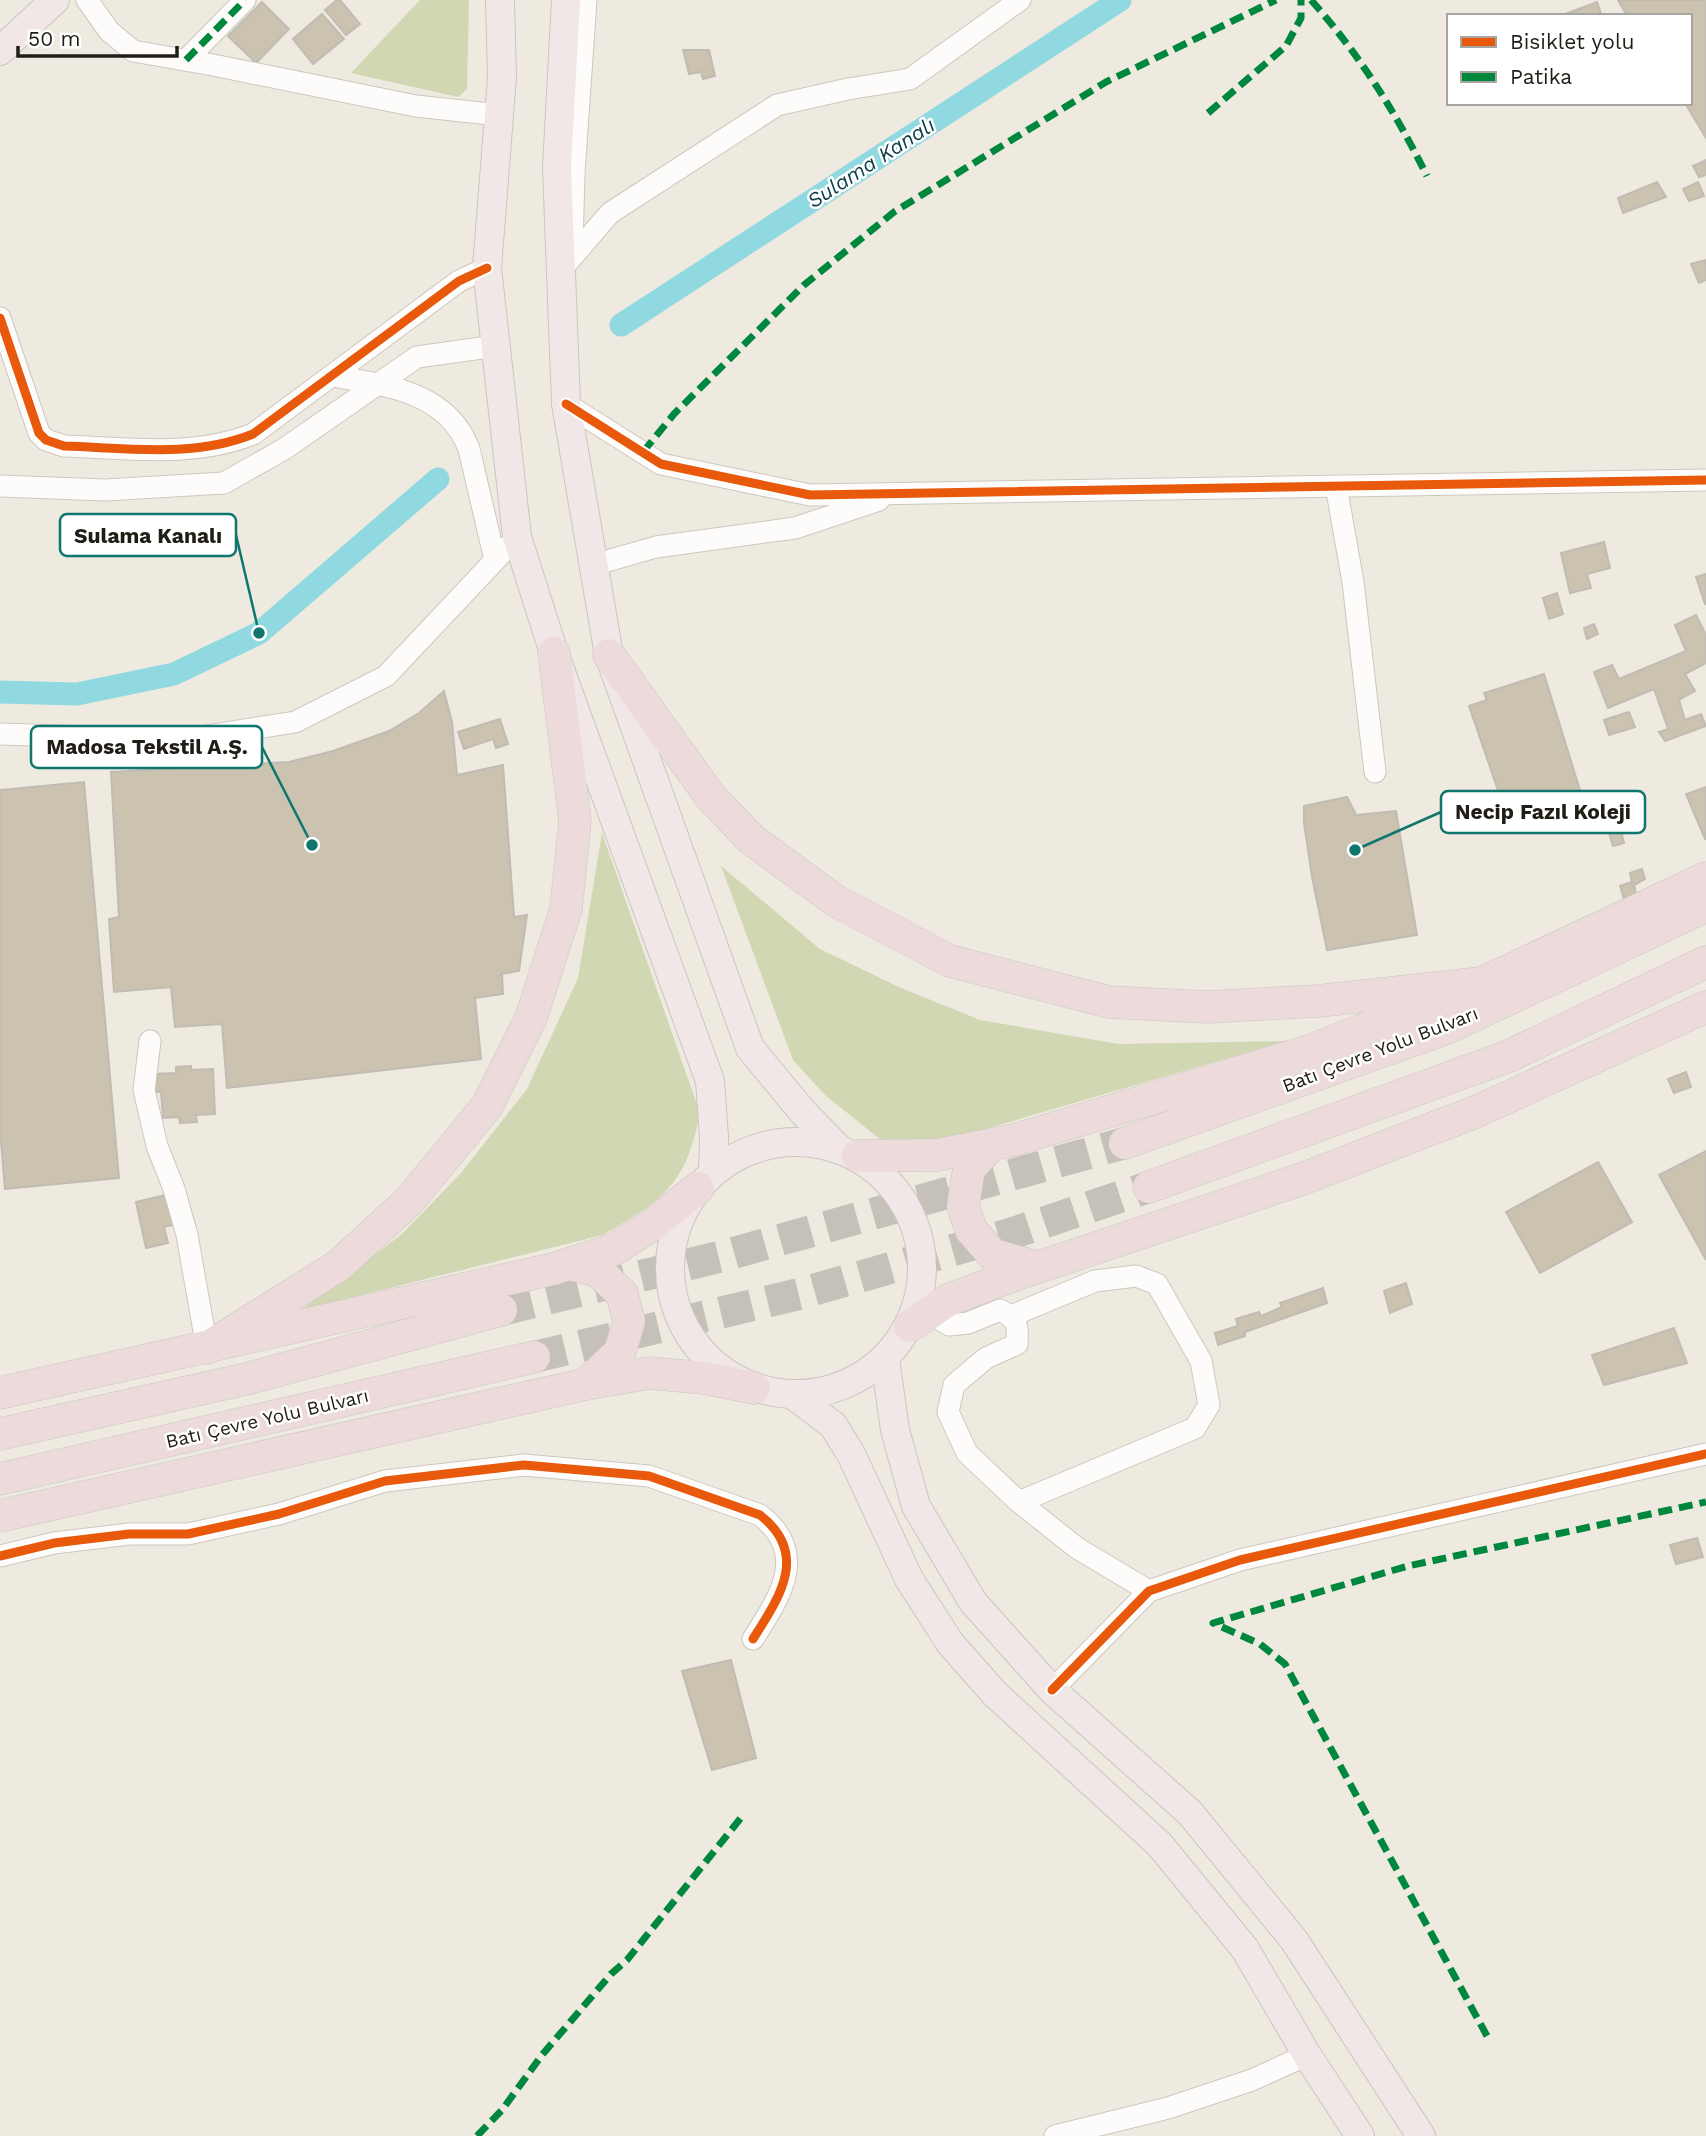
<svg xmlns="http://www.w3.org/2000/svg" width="1706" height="2136" viewBox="0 0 1706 2136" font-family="'Work Sans',sans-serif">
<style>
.green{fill:#d0d7b2}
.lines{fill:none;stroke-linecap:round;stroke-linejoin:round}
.canal{stroke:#91d9e0;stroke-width:23}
.building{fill:#cbc2b0;stroke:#c0bcb4;stroke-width:2}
.highway-tunnel{stroke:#c6c1b8;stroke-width:32;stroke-dasharray:32 16;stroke-linecap:butt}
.minor-casing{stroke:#ccc8c0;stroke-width:23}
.major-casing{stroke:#c8c6c1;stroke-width:30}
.highway-casing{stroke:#c8c6c1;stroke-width:33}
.minor{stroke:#fdfcfa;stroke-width:21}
.major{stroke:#f2e7e7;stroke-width:28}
.highway{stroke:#ecdbda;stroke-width:32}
.quiet{stroke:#00873e;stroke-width:7;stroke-dasharray:14 7;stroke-linecap:butt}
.cycleway-casing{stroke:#fff;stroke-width:13}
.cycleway{stroke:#e8590c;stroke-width:9}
.labels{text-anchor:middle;stroke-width:5;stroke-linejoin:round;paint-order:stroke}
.street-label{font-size:19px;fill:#201d16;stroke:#fff}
.water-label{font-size:21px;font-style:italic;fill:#0e4046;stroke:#fff}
.leader{fill:none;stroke:#0f766e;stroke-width:2.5}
.callout-dot{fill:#0f766e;stroke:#fff;stroke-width:2.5}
.callout{fill:#fff;stroke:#0f766e;stroke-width:2.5}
.callout-label{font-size:21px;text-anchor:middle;font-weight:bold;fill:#201d16}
</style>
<rect width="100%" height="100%" fill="#efeae0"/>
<g class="green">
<path d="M420 0H469L467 89 458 97 351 73Z"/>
<path d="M602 833 700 1113C686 1185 664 1199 603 1235L301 1310 402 1234 461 1173 527 1089 578 978Z"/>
<path d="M721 866 820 949 901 988 980 1020 1118 1044 1287 1041 920 1148 886 1144 825 1095 793 1060Z"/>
</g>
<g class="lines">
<g class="canal">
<path d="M621 325 1120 0"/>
<path d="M0 692 77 694 174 674 259 633 438 479"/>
</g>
</g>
<g class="building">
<path d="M337 0H340L360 24 346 35 325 10Z"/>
<path d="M1618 0H1706V138L1685 103H1690V16H1627Z"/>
<path d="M262 2 289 29 256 63 228 36Z"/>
<path d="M1597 2 1602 16H1560Z"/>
<path d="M322 14 344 39 313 64 293 39Z"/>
<path d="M683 50H709L715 76 703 79 701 72 689 74Z"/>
<path d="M1706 160V175L1699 177 1693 166Z"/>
<path d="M1657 182 1666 197 1623 213 1618 198Z"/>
<path d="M1698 182 1704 196 1689 201 1683 189Z"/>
<path d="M1706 260V280L1699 283 1691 264Z"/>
<path d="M1604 542 1610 568 1587 574 1591 588 1570 593 1561 553Z"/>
<path d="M1706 574V604H1705L1696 577Z"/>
<path d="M1557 593 1563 614 1549 619 1543 598Z"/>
<path d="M1696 615 1706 635V663L1685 674 1695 691 1679 700 1685 720 1701 714 1706 726 1665 741 1659 732 1668 729 1654 689 1608 708 1594 672 1612 665 1619 679 1686 651 1675 625Z"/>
<path d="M1594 624 1598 634 1587 639 1584 628Z"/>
<path d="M1544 674 1584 803 1511 828 1469 706 1487 700 1484 693Z"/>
<path d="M444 691 452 722 457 775 503 765 514 917 527 915 519 971 502 974 503 994 475 998 481 1059 227 1088 222 1024 175 1027 171 987 114 992 109 919 119 917 111 772 289 762 333 751 389 731 419 713Z"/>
<path d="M1629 712 1635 727 1609 735 1604 720Z"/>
<path d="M500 719 508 744 496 748 493 739 464 749 458 732Z"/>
<path d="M84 782 119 1178 5 1189 0 1129V790Z"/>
<path d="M1706 787V839H1705L1686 794Z"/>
<path d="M1347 797 1356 815 1396 811 1417 935 1327 950 1312 877 1304 823V806Z"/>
<path d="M1619 821 1624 843 1613 846 1607 826Z"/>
<path d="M1642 869 1645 879 1634 885 1636 894 1624 899 1620 886 1632 882 1630 873Z"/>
<path d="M191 1066V1070L213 1069 215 1114 196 1115 197 1122 180 1123 179 1117 163 1118 161 1092H154L153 1074 176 1073V1067Z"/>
<path d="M1686 1072 1691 1087 1674 1093 1668 1079Z"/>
<path d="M1706 1151V1260L1659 1175Z"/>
<path d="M1598 1162 1632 1222 1540 1273 1506 1212Z"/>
<path d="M166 1195 173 1225 164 1227 168 1243 146 1248 136 1202Z"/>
<path d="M1406 1283 1412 1304 1390 1313 1384 1291Z"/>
<path d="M1323 1288 1327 1303 1245 1332V1336L1218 1345 1215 1333 1238 1326 1236 1319 1259 1312 1261 1316 1282 1307 1280 1303Z"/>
<path d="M1674 1328 1687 1363 1604 1385 1592 1355Z"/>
<path d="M1697 1538 1703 1557 1676 1564 1670 1545Z"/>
<path d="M731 1660 756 1758 712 1770 682 1671Z"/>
</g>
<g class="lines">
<g class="highway-tunnel">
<path d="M501 1310 723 1256 1125 1143"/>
<path d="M534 1357 799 1294 1013 1233 1149 1187"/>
</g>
<g class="minor-casing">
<g id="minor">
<path d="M87 0 109 31 133 51 213 65 416 106 499 115"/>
<path d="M186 60 245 0"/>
<path d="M572 248 574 173 586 0"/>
<path d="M561 270 610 213 777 105 848 89 910 79 1020 0"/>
<path d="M0 318 39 433 46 440 64 446C127 448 194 458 253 434L459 281 487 268"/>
<path d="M333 376C386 385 448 392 469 449L495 560"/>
<path d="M566 404 661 464 810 495 1706 480"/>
<path d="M0 486 105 490 224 483 284 449 417 357 496 346"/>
<path d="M1336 486 1353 582 1375 772"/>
<path d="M593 565 656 547 795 528 879 500"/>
<path d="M0 734 181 740 295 722 386 676 517 537"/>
<path d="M150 1041 144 1090 157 1146 174 1189 187 1235 207 1348"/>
<path d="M930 1313 949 1325 968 1323 1000 1310C1018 1320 1018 1324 1017 1344L986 1358 954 1385 948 1412 967 1453 1019 1502 1077 1548 1149 1591"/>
<path d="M1011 1316 1095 1281 1136 1276 1157 1284 1201 1361 1209 1405 1195 1428 1019 1502"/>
<path d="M0 1556 54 1543 129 1534H188L279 1514 385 1481 524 1465 649 1476 760 1515C810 1554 779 1598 753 1639"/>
<path d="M1052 1690 1149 1591 1240 1560 1706 1454"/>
<path d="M1055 2136 1168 2108 1252 2080 1307 2055"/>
</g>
</g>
<g class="major-casing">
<g id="major">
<path d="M500 0 502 77 487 268 517 537 554 653 710 1081 714 1137 713 1172"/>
<path d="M566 0 557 168 566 404 609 655 750 1048 802 1111 837 1147"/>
<path d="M0 51 55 0"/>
<circle cx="796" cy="1268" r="126"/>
<path d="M885 1359 895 1430 916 1506 973 1602 1052 1690 1190 1813 1294 1940 1421 2136"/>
<path d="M793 1395 833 1425 851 1454 909 1579 950 1643 995 1694 1160 1845 1245 1949 1307 2055 1360 2136"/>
</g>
</g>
<g class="highway-casing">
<g id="highway">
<path d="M609 655 710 796 751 839 836 901 950 961 1109 1002 1207 1007 1318 1001 1482 983"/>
<path d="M1125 1143 1447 1028 1706 906"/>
<path d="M992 1144 969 1169 963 1206 971 1230 993 1255 1036 1267"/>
<path d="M858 1156 937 1155 1014 1140 1309 1051 1482 983 1706 878"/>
<path d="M1149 1187 1509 1056 1706 962"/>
<path d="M570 1264 598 1271 622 1294 629 1321 620 1352 586 1384"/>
<path d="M910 1326 948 1300 1009 1277 1302 1179 1475 1112 1706 1007"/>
<path d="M207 1348 338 1266 409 1201 487 1106 531 1018 566 909 575 821 554 653"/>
<path d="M0 1393 553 1269 615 1249 653 1224 698 1188"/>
<path d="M0 1434 246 1379 501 1310"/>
<path d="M0 1479 534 1357"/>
<path d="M0 1516 586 1384 649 1373 704 1378 754 1388"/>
</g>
</g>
<use href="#minor" class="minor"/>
<use href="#major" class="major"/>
<use href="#highway" class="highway"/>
<g class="quiet">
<path d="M1311 0C1359 54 1395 111 1427 176"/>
<path d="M186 60 245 0"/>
<path d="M1208 113 1286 46 1301 18V0"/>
<path d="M643 452 674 414 804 285 894 212 1106 82 1276 0"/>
<path d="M1487 2036 1285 1664 1260 1644 1213 1623 1408 1566 1706 1502"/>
<path d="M477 2136 502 2110 542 2055 611 1974 627 1960 744 1814"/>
</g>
<g class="cycleway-casing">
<g id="cycleway">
<path d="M0 318 39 433 46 440 64 446C127 448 194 458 253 434L459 281 487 268"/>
<path d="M566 404 661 464 810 495 1706 480"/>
<path d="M0 1556 54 1543 129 1534H188L279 1514 385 1481 524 1465 649 1476 760 1515C810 1554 779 1598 753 1639"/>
<path d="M1052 1690 1149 1591 1240 1560 1706 1454"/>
</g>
</g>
<use href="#cycleway" class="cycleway"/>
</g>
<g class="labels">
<g class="street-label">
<text transform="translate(1380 1049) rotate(-21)" y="7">Batı Çevre Yolu Bulvarı</text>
<text transform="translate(267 1418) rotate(-13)" y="7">Batı Çevre Yolu Bulvarı</text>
</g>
<g class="water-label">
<text transform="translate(871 163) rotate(-33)" y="7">Sulama Kanalı</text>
</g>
</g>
<path class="leader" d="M259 633L236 535M312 845L262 747M1355 850L1441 812"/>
<g class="callout-dot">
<circle cx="259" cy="633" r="7"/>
<circle cx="312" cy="845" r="7"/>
<circle cx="1355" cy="850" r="7"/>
</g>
<g class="callout">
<rect x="60" y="514" width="176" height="42" rx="7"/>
<rect x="31" y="726" width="231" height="42" rx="7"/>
<rect x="1441" y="791" width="204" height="42" rx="7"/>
</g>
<g class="callout-label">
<text x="148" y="543">Sulama Kanalı</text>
<text x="147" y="754">Madosa Tekstil A.Ş.</text>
<text x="1543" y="819">Necip Fazıl Koleji</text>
</g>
<rect x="1447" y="14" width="245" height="91" fill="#ffffff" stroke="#a6a5a2" stroke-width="2"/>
<rect x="1461" y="37" width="35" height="10" fill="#e8590c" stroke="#a6a5a2" stroke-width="2"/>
<text x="1510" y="49" font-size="21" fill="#201d16">Bisiklet yolu</text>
<rect x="1461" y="72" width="35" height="10" fill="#00873e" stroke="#a6a5a2" stroke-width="2"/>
<text x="1510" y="84" font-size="21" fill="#201d16">Patika</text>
<path d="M18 46v10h159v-10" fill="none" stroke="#201d16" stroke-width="3.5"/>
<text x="28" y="46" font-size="21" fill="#201d16" stroke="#ffffff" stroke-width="5" paint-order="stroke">50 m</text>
</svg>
